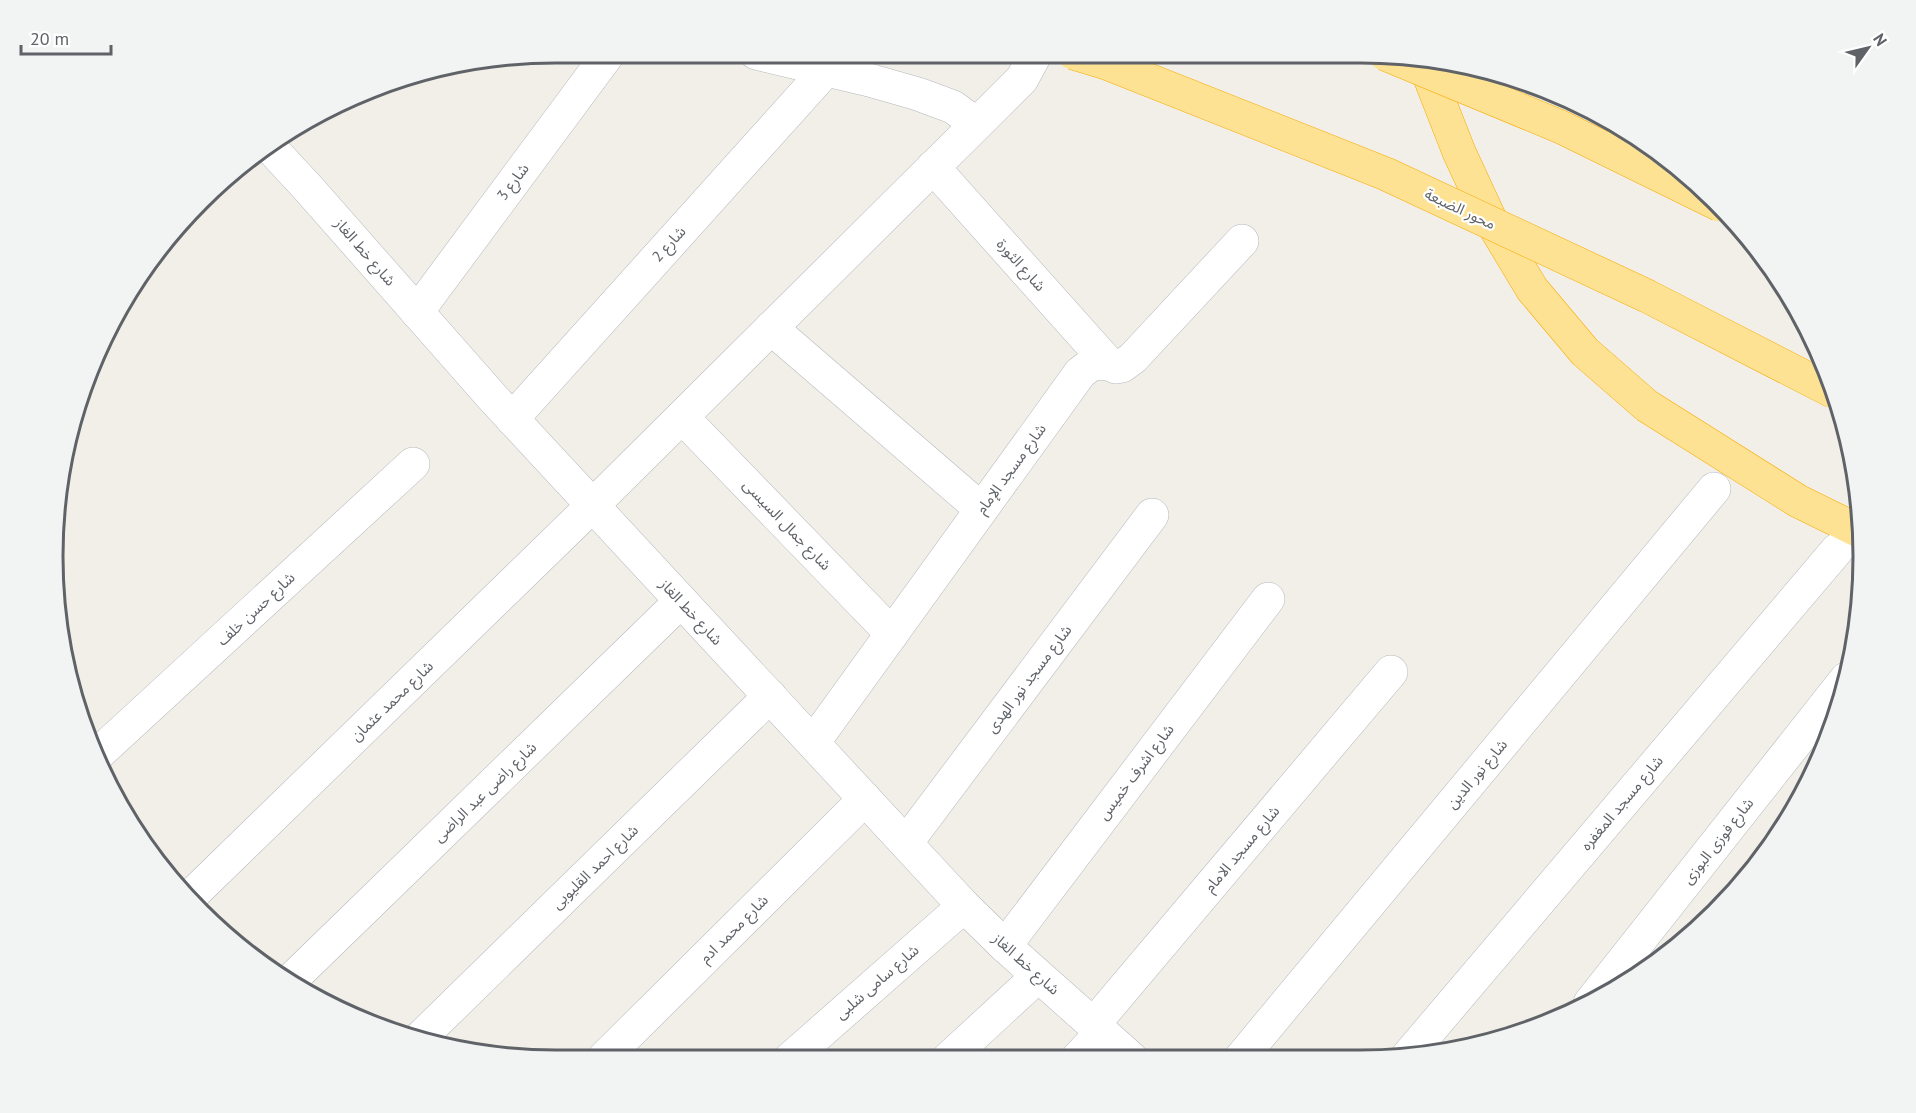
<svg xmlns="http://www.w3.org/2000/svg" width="1916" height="1113" viewBox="0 0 1916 1113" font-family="'PT Sans','Noto Sans Arabic',sans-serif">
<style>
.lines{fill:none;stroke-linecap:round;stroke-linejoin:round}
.minor-casing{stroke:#b5b8bc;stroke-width:34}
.highway-casing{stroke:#f9ab00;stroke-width:34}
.minor{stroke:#fff;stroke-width:33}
.highway{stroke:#fde293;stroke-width:33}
.highway-bridge-casing{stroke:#f9ab00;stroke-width:34;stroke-linecap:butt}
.highway-bridge{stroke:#fde293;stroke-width:33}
.labels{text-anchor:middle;stroke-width:4.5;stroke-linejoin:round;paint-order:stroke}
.street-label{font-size:15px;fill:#5f6368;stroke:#fff}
.rim{fill:none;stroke:#5f6368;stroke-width:3}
</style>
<rect width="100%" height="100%" fill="#f1efe8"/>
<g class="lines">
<g class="minor-casing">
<g id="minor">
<path d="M756 53 869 80 918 94 953 107 976 124"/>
<path d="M269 146 308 188 493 398 964 906 1005 946 1132 1059"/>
<path d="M933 167 1109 364"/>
<path d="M417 312 609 53"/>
<path d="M771 328 981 509"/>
<path d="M682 417 892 634"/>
<path d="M512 419 826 70"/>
<path d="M813 743 1080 373 1093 363 1109 364 1116 367 1122 366 1133 358 1242 241"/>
<path d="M98 754 413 464"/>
<path d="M906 843 1152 515"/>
<path d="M191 896 592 506 999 102 1022 79 1036 53"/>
<path d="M1005 946 1268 599"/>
<path d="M289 982 681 601"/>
<path d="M1590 1003 1846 679"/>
<path d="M1093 1025 1391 672"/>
<path d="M419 1039 770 696"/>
<path d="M1407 1057 1837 550"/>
<path d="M603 1059 865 799"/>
<path d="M790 1059 964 906"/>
<path d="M948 1059 1038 976"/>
<path d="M1077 1059 1102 1032"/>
<path d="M1240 1059 1714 489"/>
</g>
</g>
<g class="highway-casing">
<path id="highway" d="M1423 60 1459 152 1490 219 1532 289 1585 352 1647 406 1798 501 1861 532"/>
</g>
<use href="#minor" class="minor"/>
<use href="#highway" class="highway"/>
<g class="highway-bridge-casing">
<g id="highway-bridge">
<path d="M1073 53 1106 63 1386 174 1647 296 1834 392"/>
<path d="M1385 54 1561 127 1720 205"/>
</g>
</g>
<use href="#highway-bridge" class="highway-bridge"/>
</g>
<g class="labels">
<g class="street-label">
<text transform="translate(513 182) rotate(-53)" y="5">شارع 3</text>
<text transform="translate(1460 209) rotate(25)" y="5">محور الضبعة</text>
<text transform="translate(669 244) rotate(-48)" y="5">شارع 2</text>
<text transform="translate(365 252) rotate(49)" y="5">شارع خط الغاز</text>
<text transform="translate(1021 265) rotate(48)" y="5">شارع الثورة</text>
<text transform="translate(1011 469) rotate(-54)" y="5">شارع مسجد الإمام</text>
<text transform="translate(787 525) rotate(46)" y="5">شارع جمال السيسى</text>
<text transform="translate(256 609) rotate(-43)" y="5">شارع حسن خلف</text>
<text transform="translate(691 612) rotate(47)" y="5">شارع خط الغاز</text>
<text transform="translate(1029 679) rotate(-53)" y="5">شارع مسجد نور الهدى</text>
<text transform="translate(392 701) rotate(-44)" y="5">شارع محمد عثمان</text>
<text transform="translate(1136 772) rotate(-53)" y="5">شارع اشرف خميس</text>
<text transform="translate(1477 774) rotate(-50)" y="5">شارع نور الدين</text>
<text transform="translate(485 792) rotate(-44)" y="5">شارع راضى عبد الراضى</text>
<text transform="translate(1622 803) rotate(-50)" y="5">شارع مسجد المغفره</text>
<text transform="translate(1718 841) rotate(-52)" y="5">شارع فوزى البوزى</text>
<text transform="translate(1242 849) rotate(-50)" y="5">شارع مسجد الامام</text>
<text transform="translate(595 867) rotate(-44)" y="5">شارع احمد القليوبى</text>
<text transform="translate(734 929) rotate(-45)" y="5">شارع محمد ادم</text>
<text transform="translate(1026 964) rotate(42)" y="5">شارع خط الغاز</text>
<text transform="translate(877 982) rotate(-41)" y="5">شارع سامى شلبى</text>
</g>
</g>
<path d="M0 0H1916V1113H0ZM556 63H1360A493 493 0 0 1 1853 556V557A493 493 0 0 1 1360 1050H556A493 493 0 0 1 63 557V556A493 493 0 0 1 556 63Z" fill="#f2f3f3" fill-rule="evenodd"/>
<path class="rim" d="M556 63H1360A493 493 0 0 1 1853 556V557A493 493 0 0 1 1360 1050H556A493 493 0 0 1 63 557V556A493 493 0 0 1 556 63Z"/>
<g transform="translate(1868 48) rotate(56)" stroke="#ffffff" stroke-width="4.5" paint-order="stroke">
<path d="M0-4.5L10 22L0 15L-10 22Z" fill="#5f6368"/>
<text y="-9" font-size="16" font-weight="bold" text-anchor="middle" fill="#5f6368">N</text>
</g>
<path d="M21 45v9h90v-9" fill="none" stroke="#5f6368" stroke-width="3"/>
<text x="30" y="45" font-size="18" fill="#5f6368" stroke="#ffffff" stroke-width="4.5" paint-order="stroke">20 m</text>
</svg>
